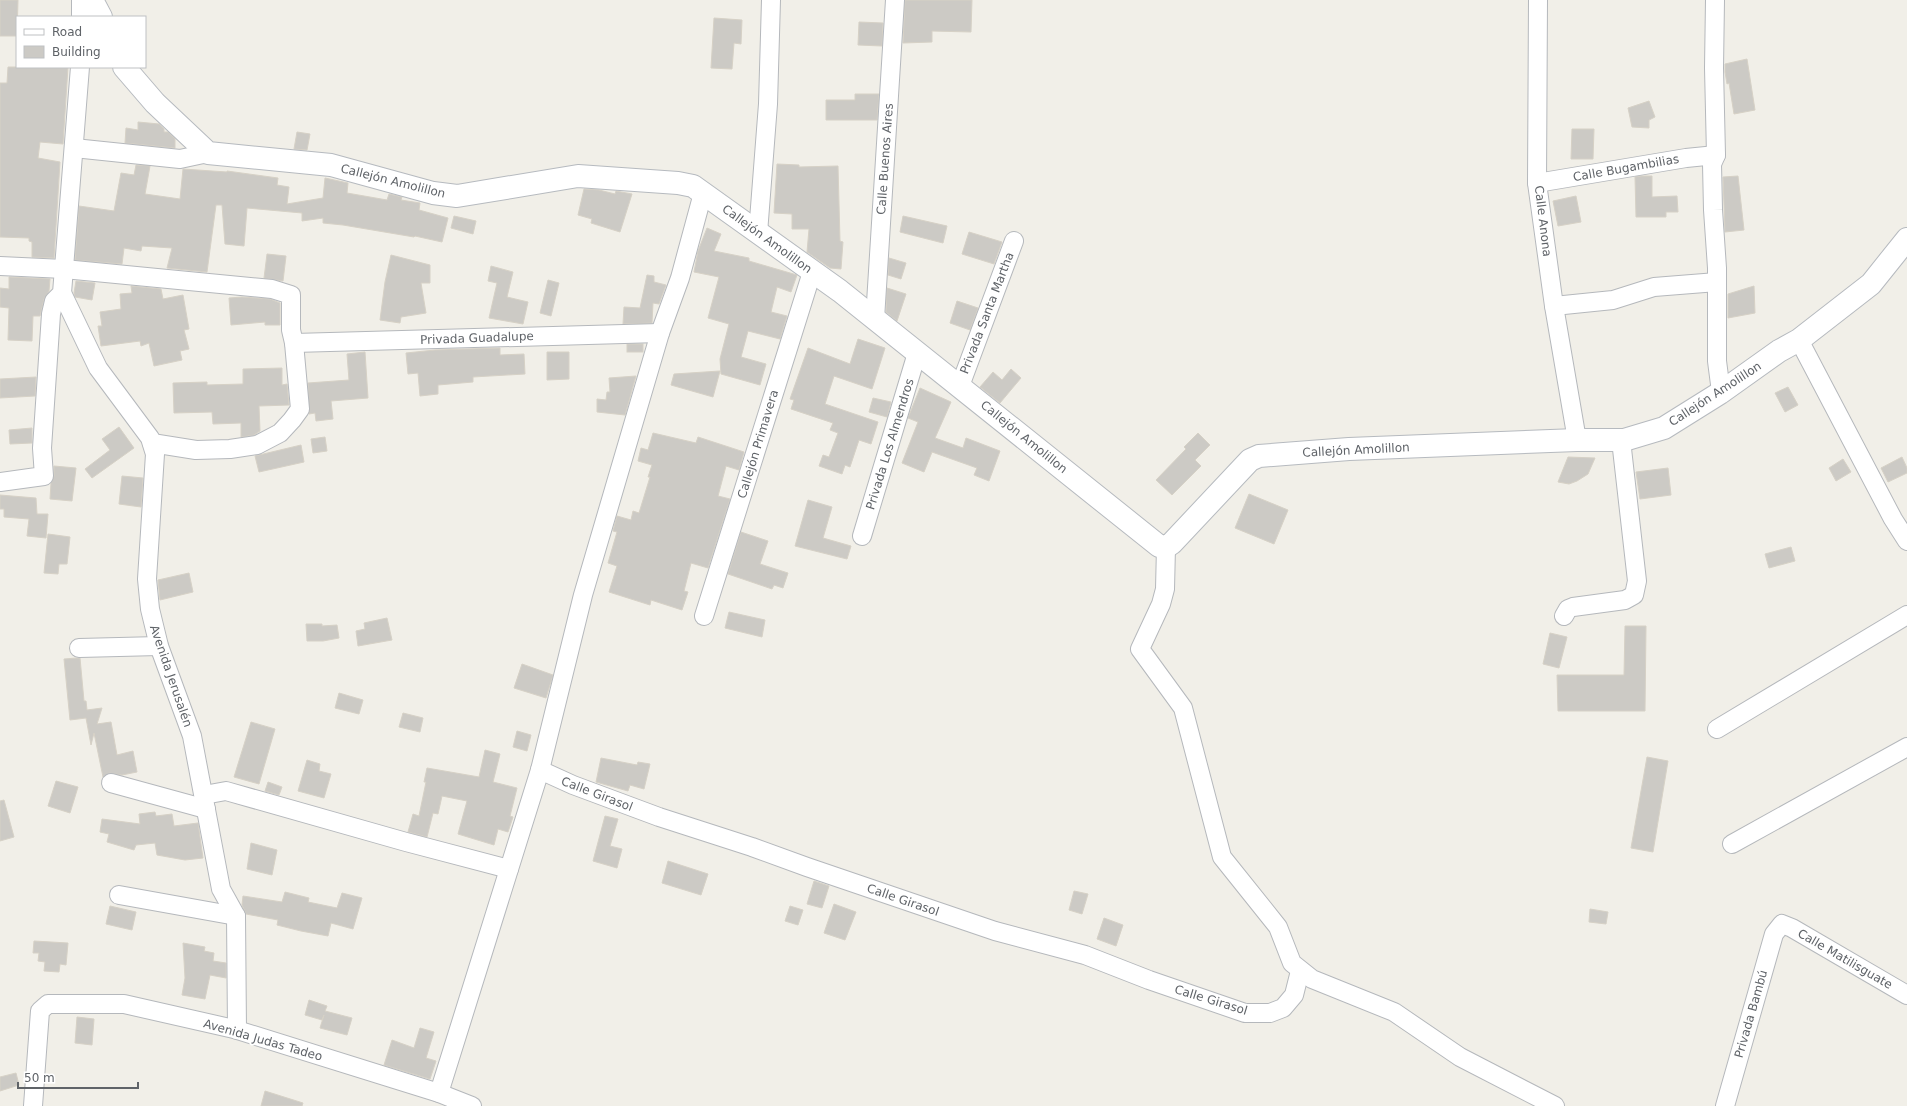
<svg xmlns="http://www.w3.org/2000/svg" width="1907" height="1106" viewBox="0 0 1907 1106" font-family="'DejaVu Sans',sans-serif">
<style>
.building{fill:#cccac5;stroke:#d6d1c6}
.lines{fill:none;stroke-linecap:round;stroke-linejoin:round}
.street-casing{stroke:#b5b8bc;stroke-width:20}
.secondary-casing{stroke:#b6babf;stroke-width:24}
.street{stroke:#fff;stroke-width:18}
.secondary{stroke:#fff;stroke-width:22}
.labels{text-anchor:middle;stroke-width:3.5;stroke-linejoin:round;paint-order:stroke}
.street-label{font-size:12px;fill:#5f6368;stroke:#fff}
</style>
<rect width="100%" height="100%" fill="#f1efe8"/>
<g class="building">
<path d="M0 0H18L17 36H0Z"/>
<path d="M905 0H972L971 32 932 31V42L903 43Z"/>
<path d="M714 18 742 20 741 44 734 43 732 69 711 68Z"/>
<path d="M859 22 883 23 882 46 858 45Z"/>
<path d="M1747 59 1755 110 1734 114 1729 83 1727 84 1725 72V64Z"/>
<path d="M8 67H68L63 144 40 142 38 158 60 162 54 258 32 257V242L29 241V238L0 237V83H7Z"/>
<path d="M855 94H879L877 120H826V100H855Z"/>
<path d="M1649 101 1655 117 1649 120V128L1632 127 1628 108Z"/>
<path d="M138 122 159 124 164 129V132H168L175 139V148L125 143 126 128 138 130Z"/>
<path d="M1572 129H1594L1593 159H1571Z"/>
<path d="M297 132 310 134 307 150 294 149Z"/>
<path d="M777 164 799 165V167L838 166 840 241 843 242 841 269 830 268 807 252 809 229H792V214L774 213Z"/>
<path d="M136 165 150 166 145 194 180 199 183 169 227 172V171L278 178 277 185 289 187 287 204 323 198 325 178 348 183 347 193 387 200 389 194 402 197 401 200 420 203 419 210 448 218 442 242 415 236 414 237 343 225 323 223V218L302 221V213L247 208 244 246 225 244 222 205H216L207 272 167 268 172 248 142 246 141 251 124 248 122 264 75 260 79 206 114 211 121 173 134 175Z"/>
<path d="M1641 176H1652V197L1677 196 1678 212H1666V217H1636L1635 177Z"/>
<path d="M1738 176 1744 230 1725 232 1723 177Z"/>
<path d="M584 189 599 190 615 194 616 191 632 194 620 232 591 223 592 219 578 215Z"/>
<path d="M1576 196 1581 222 1558 226 1553 201Z"/>
<path d="M454 216 476 221 473 234 451 228Z"/>
<path d="M903 216 947 226 943 243 900 232Z"/>
<path d="M707 228 721 234 714 251 749 258V261L797 275 791 292 777 287 771 312 787 316 780 339 748 331 741 357 766 364 760 385 721 374 720 359 729 324 708 318 719 277 694 272 698 251Z"/>
<path d="M969 232 1002 242 994 264 962 254Z"/>
<path d="M267 254 286 256 283 281 264 278Z"/>
<path d="M391 255 430 265V283H421L426 313 401 317 400 323 380 320 385 282Z"/>
<path d="M889 258 906 263 901 279 888 275Z"/>
<path d="M491 266 513 272 507 297 528 302 523 324 489 318 497 283 488 281Z"/>
<path d="M647 275 654 276V282L666 285 659 304 653 303 652 323 623 324 624 307 640 308Z"/>
<path d="M9 277 50 279 49 291 44 299 40 316H33L32 341 8 340 9 308 0 307V288L9 289Z"/>
<path d="M548 280 559 283 551 316 540 313Z"/>
<path d="M76 281 95 283 92 300 75 297 74 293Z"/>
<path d="M131 286 161 289 163 299 183 295 189 329 184 330 189 349 180 351 182 360 154 366 149 343 141 346 140 341 101 346 98 326H102L100 312 121 309 120 294 132 293Z"/>
<path d="M1754 286 1755 313 1728 318V294Z"/>
<path d="M887 288 906 294 897 321 886 312Z"/>
<path d="M242 297 270 299 280 303V325H265V322L231 325 229 298Z"/>
<path d="M957 301 978 308 970 330 950 323Z"/>
<path d="M858 339 885 348 872 389 834 376 825 404 878 422 871 444 859 440 850 467 845 465 842 474 819 466 823 455 829 457 838 433 830 430 833 423 791 409 794 400 790 399 808 348 850 364Z"/>
<rect x="627" y="344" width="16" height="8"/>
<path d="M500 348V355L524 354 525 374 473 377V382L438 385V394L420 396 418 373 408 374 406 353 435 350Z"/>
<path d="M365 352 368 398 331 401 333 419 316 421 315 413 309 414 308 383 349 380 347 354Z"/>
<path d="M547 352H569V379L547 380Z"/>
<path d="M282 368V385L287 384 289 405 259 406 260 431 254 435 241 437V423L213 424 212 412 174 413 173 383 207 382V385L243 384V369Z"/>
<path d="M1011 369 1021 378 1000 403 980 387 993 372 1002 380Z"/>
<path d="M720 371 713 397 671 385 674 374Z"/>
<path d="M636 376 625 415 597 412V399L606 400 607 392H610L609 378Z"/>
<path d="M36 377 35 396 0 398V379Z"/>
<path d="M1788 387 1798 405 1785 412 1775 393Z"/>
<path d="M920 388 951 402 935 438 963 448 966 438 1000 451 989 481 974 475 977 468 932 452 924 472 902 463 918 422 908 418Z"/>
<path d="M873 398 891 402 887 417 869 412Z"/>
<path d="M119 427 134 448 92 478 85 469 110 450 102 439Z"/>
<path d="M32 428V443L10 444 9 430Z"/>
<path d="M653 433 696 443 698 437 744 452 739 470 726 466 718 496 730 499 708 568 691 563 684 591 688 592 682 610 651 600 650 605 609 592 617 566 608 563 617 532 613 531 617 516 631 520 633 511 639 513 650 477H648L652 465 638 461 641 448 648 450Z"/>
<path d="M1198 433 1210 445 1195 460 1201 466 1172 495 1156 480 1186 449 1184 447Z"/>
<path d="M325 437 327 451 313 453 311 439Z"/>
<path d="M301 445 304 462 259 472 255 456Z"/>
<path d="M1568 457 1595 458 1588 474 1577 481 1569 484 1558 482Z"/>
<path d="M1902 457 1907 468V473L1888 482 1881 468Z"/>
<path d="M1843 459 1851 472 1836 481 1829 468Z"/>
<path d="M54 466 76 468 72 501 50 499 51 483 54 476Z"/>
<path d="M1668 468 1671 495 1640 499 1636 472Z"/>
<path d="M122 476 143 478 141 507 119 504Z"/>
<path d="M1249 494 1288 510 1274 544 1235 528Z"/>
<path d="M0 495 36 498 37 514H48L46 538 27 536 29 519 4 517V509H0Z"/>
<path d="M808 500 832 507 823 538 851 546 847 559 795 546Z"/>
<path d="M741 532 768 541 760 564 788 573 783 588 774 585 772 589 728 574Z"/>
<path d="M48 534 70 537 67 564H59L58 574 44 573Z"/>
<path d="M1791 547 1795 561 1769 568 1765 554Z"/>
<path d="M189 573 193 592 160 600 158 580Z"/>
<path d="M729 612 765 620 762 637 725 628Z"/>
<path d="M387 618 392 640 358 646 356 631 365 629 364 623Z"/>
<path d="M306 624H322V626L337 625 339 638 323 641H307Z"/>
<path d="M1625 626H1646L1645 711H1558L1557 675H1624Z"/>
<path d="M1550 633 1567 637 1559 668 1543 664Z"/>
<path d="M77 658H80L84 701H86L87 710 102 708 97 724 111 722 117 755 133 751 137 772 122 775 109 773 103 777 94 733 91 745 86 718 70 720 64 659Z"/>
<path d="M522 664 553 675 546 698 514 688Z"/>
<path d="M339 693 363 700 359 714 335 708Z"/>
<path d="M403 713 423 718 420 732 399 727Z"/>
<path d="M251 722 275 729 259 784 234 777Z"/>
<path d="M517 731 531 735 527 751 513 747Z"/>
<path d="M485 750 500 754 493 782 517 788 510 816 513 817 508 832 498 829 494 845 458 834 467 801 442 796 438 814 433 813 427 837 408 832 413 814 419 816 426 782H424L427 768 479 777Z"/>
<path d="M1647 757 1668 761 1653 852 1631 848Z"/>
<path d="M601 758 637 765 638 762 650 764 644 789 630 785 628 791 596 782Z"/>
<path d="M307 760 320 764 319 771 331 774 324 798 298 791Z"/>
<path d="M56 781 78 787 70 813 48 806Z"/>
<path d="M268 782 282 787 279 795 265 791Z"/>
<path d="M4 800 14 837 0 841V801Z"/>
<path d="M155 812 156 816 172 814 174 826 198 823 203 858 185 860 157 855 155 843 136 845 134 850 107 842 109 834 100 832 102 819 140 824 139 814Z"/>
<path d="M605 816 618 819 610 846 622 849 617 868 593 861Z"/>
<path d="M251 843 277 850 272 875 247 869Z"/>
<path d="M668 861 708 874 701 895 662 883Z"/>
<path d="M814 881 829 886 822 908 807 904Z"/>
<path d="M1074 891 1088 894 1082 914 1069 910Z"/>
<path d="M285 892 309 898 308 902 337 908 342 893 362 898 353 929 331 923 328 936 301 931 277 925 278 920 246 914 242 905 243 896 282 902Z"/>
<path d="M834 904 856 912 845 940 824 933Z"/>
<path d="M110 906 136 912 132 930 106 924Z"/>
<path d="M790 906 803 910 798 925 785 921Z"/>
<path d="M1590 909 1608 912 1606 924 1589 922Z"/>
<path d="M1104 918 1123 925 1116 946 1097 939Z"/>
<path d="M34 941 68 943 66 965 60 964 59 972 44 971 45 962 38 961 39 953H33Z"/>
<path d="M183 943 205 947 204 951 214 953 213 961 226 963V978L210 975 205 999 182 995 185 978Z"/>
<path d="M309 1000 327 1006 325 1011 352 1018 347 1035 320 1028 324 1015 322 1020 305 1015Z"/>
<path d="M77 1017 94 1019 92 1045 75 1043Z"/>
<path d="M420 1028 434 1032 426 1058 436 1061 430 1079 384 1065 392 1040 414 1048Z"/>
<path d="M16 1073 19 1085 0 1091V1077Z"/>
<path d="M265 1091 303 1103 302 1106H261Z"/>
</g>
<g class="lines">
<g class="street-casing">
<g id="street">
<path d="M81 0V17"/>
<path d="M1538 0 1537 183 1554 306 1577 440"/>
<path d="M1715 0 1714 68 1716 155 1712 164 1713 210 1717 268V361L1721 392"/>
<path d="M74 148 180 159 208 153"/>
<path d="M1537 183 1686 158 1716 155"/>
<path d="M758 233 768 104 771 0"/>
<path d="M0 266 64 269 272 289 291 295V330L294 343 300 409 292 420 280 433 257 445 230 449 196 450 152 443"/>
<path d="M62 293 98 368 150 438 155 454 147 579 150 609 159 646 192 736 221 889 236 916 237 1030"/>
<path d="M1554 306 1613 300 1654 287 1717 282"/>
<path d="M875 319 895 0"/>
<path d="M1799 340 1893 519 1907 541"/>
<path d="M294 343 660 333"/>
<path d="M960 386 1014 241"/>
<path d="M0 482 44 476 42 448 51 314 54 301 62 293 80 67"/>
<path d="M862 536 917 353"/>
<path d="M1166 547 1165 589 1161 604 1140 649 1183 708 1222 857 1278 927 1292 963 1312 979 1394 1012 1460 1057 1555 1106"/>
<path d="M704 616 812 272"/>
<path d="M1564 616 1568 609 1573 607 1625 600 1634 595 1637 581 1621 440"/>
<path d="M79 648 159 646"/>
<path d="M1717 729 1907 615"/>
<path d="M540 770 573 785 659 817 752 847 807 867 995 931 1085 955 1149 980 1245 1013H1270L1283 1008 1294 995 1300 971"/>
<path d="M111 783 206 809"/>
<path d="M204 795 226 791 406 842 509 869"/>
<path d="M1732 844 1907 747"/>
<path d="M119 895 236 916"/>
<path d="M439 1093 540 770 583 595 660 333 680 278 703 193"/>
<path d="M33 1106 40 1011 48 1004H124L234 1029 439 1093 472 1106"/>
<path d="M1725 1106 1774 934 1782 924 1792 928 1907 995"/>
</g>
</g>
<g class="secondary-casing">
<g id="secondary">
<path d="M92 0 101 17"/>
<path d="M124 67 155 103 208 153 331 165 433 193 457 196 578 176 678 183 693 186 840 291 1159 546 1166 547 1172 543 1250 460 1259 456 1349 449 1577 440H1624L1664 428 1720 393 1779 351 1799 340 1871 284 1907 239"/>
</g>
</g>
<use href="#street" class="street"/>
<use href="#secondary" class="secondary"/>
</g>
<g class="labels">
<g class="street-label">
<text transform="translate(885 159) rotate(-86)" y="4">Calle Buenos Aires</text>
<text transform="translate(1626 168) rotate(-10)" y="4">Calle Bugambilias</text>
<text transform="translate(393 181) rotate(14)" y="4">Callejón Amolillon</text>
<text transform="translate(1543 221) rotate(83)" y="4">Calle Anona</text>
<text transform="translate(767 239) rotate(36)" y="4">Callejón Amolillon</text>
<text transform="translate(987 313) rotate(-69)" y="4">Privada Santa Martha</text>
<text transform="translate(477 338) rotate(-2)" y="4">Privada Guadalupe</text>
<text transform="translate(1715 394) rotate(-33)" y="4">Callejón Amolillon</text>
<text transform="translate(1024 437) rotate(39)" y="4">Callejón Amolillon</text>
<text transform="translate(758 444) rotate(-73)" y="4">Callejón Primavera</text>
<text transform="translate(890 444) rotate(-73)" y="4">Privada Los Almendros</text>
<text transform="translate(1356 450) rotate(-3)" y="4">Callejón Amolillon</text>
<text transform="translate(171 676) rotate(71)" y="4">Avenida Jerusalén</text>
<text transform="translate(597 794) rotate(21)" y="4">Calle Girasol</text>
<text transform="translate(903 900) rotate(19)" y="4">Calle Girasol</text>
<text transform="translate(1845 959) rotate(30)" y="4">Calle Matilisguate</text>
<text transform="translate(1211 1000) rotate(17)" y="4">Calle Girasol</text>
<text transform="translate(1751 1014) rotate(-74)" y="4">Privada Bambú</text>
<text transform="translate(263 1040) rotate(16)" y="4">Avenida Judas Tadeo</text>
</g>
</g>
<rect x="16" y="16" width="130" height="52" fill="#ffffff" stroke="#bfc1c3"/>
<rect x="24" y="29" width="20" height="6" fill="#ffffff" stroke="#bfc1c3"/>
<text x="52" y="36" font-size="12" fill="#5f6368">Road</text>
<rect x="24" y="46" width="20" height="12" fill="#cccac5" stroke="#bfc1c3"/>
<text x="52" y="56" font-size="12" fill="#5f6368">Building</text>
<path d="M18 1082v6h120v-6" fill="none" stroke="#5f6368" stroke-width="2"/>
<text x="24" y="1082" font-size="12" fill="#5f6368" stroke="#ffffff" stroke-width="3" paint-order="stroke">50 m</text>
</svg>
